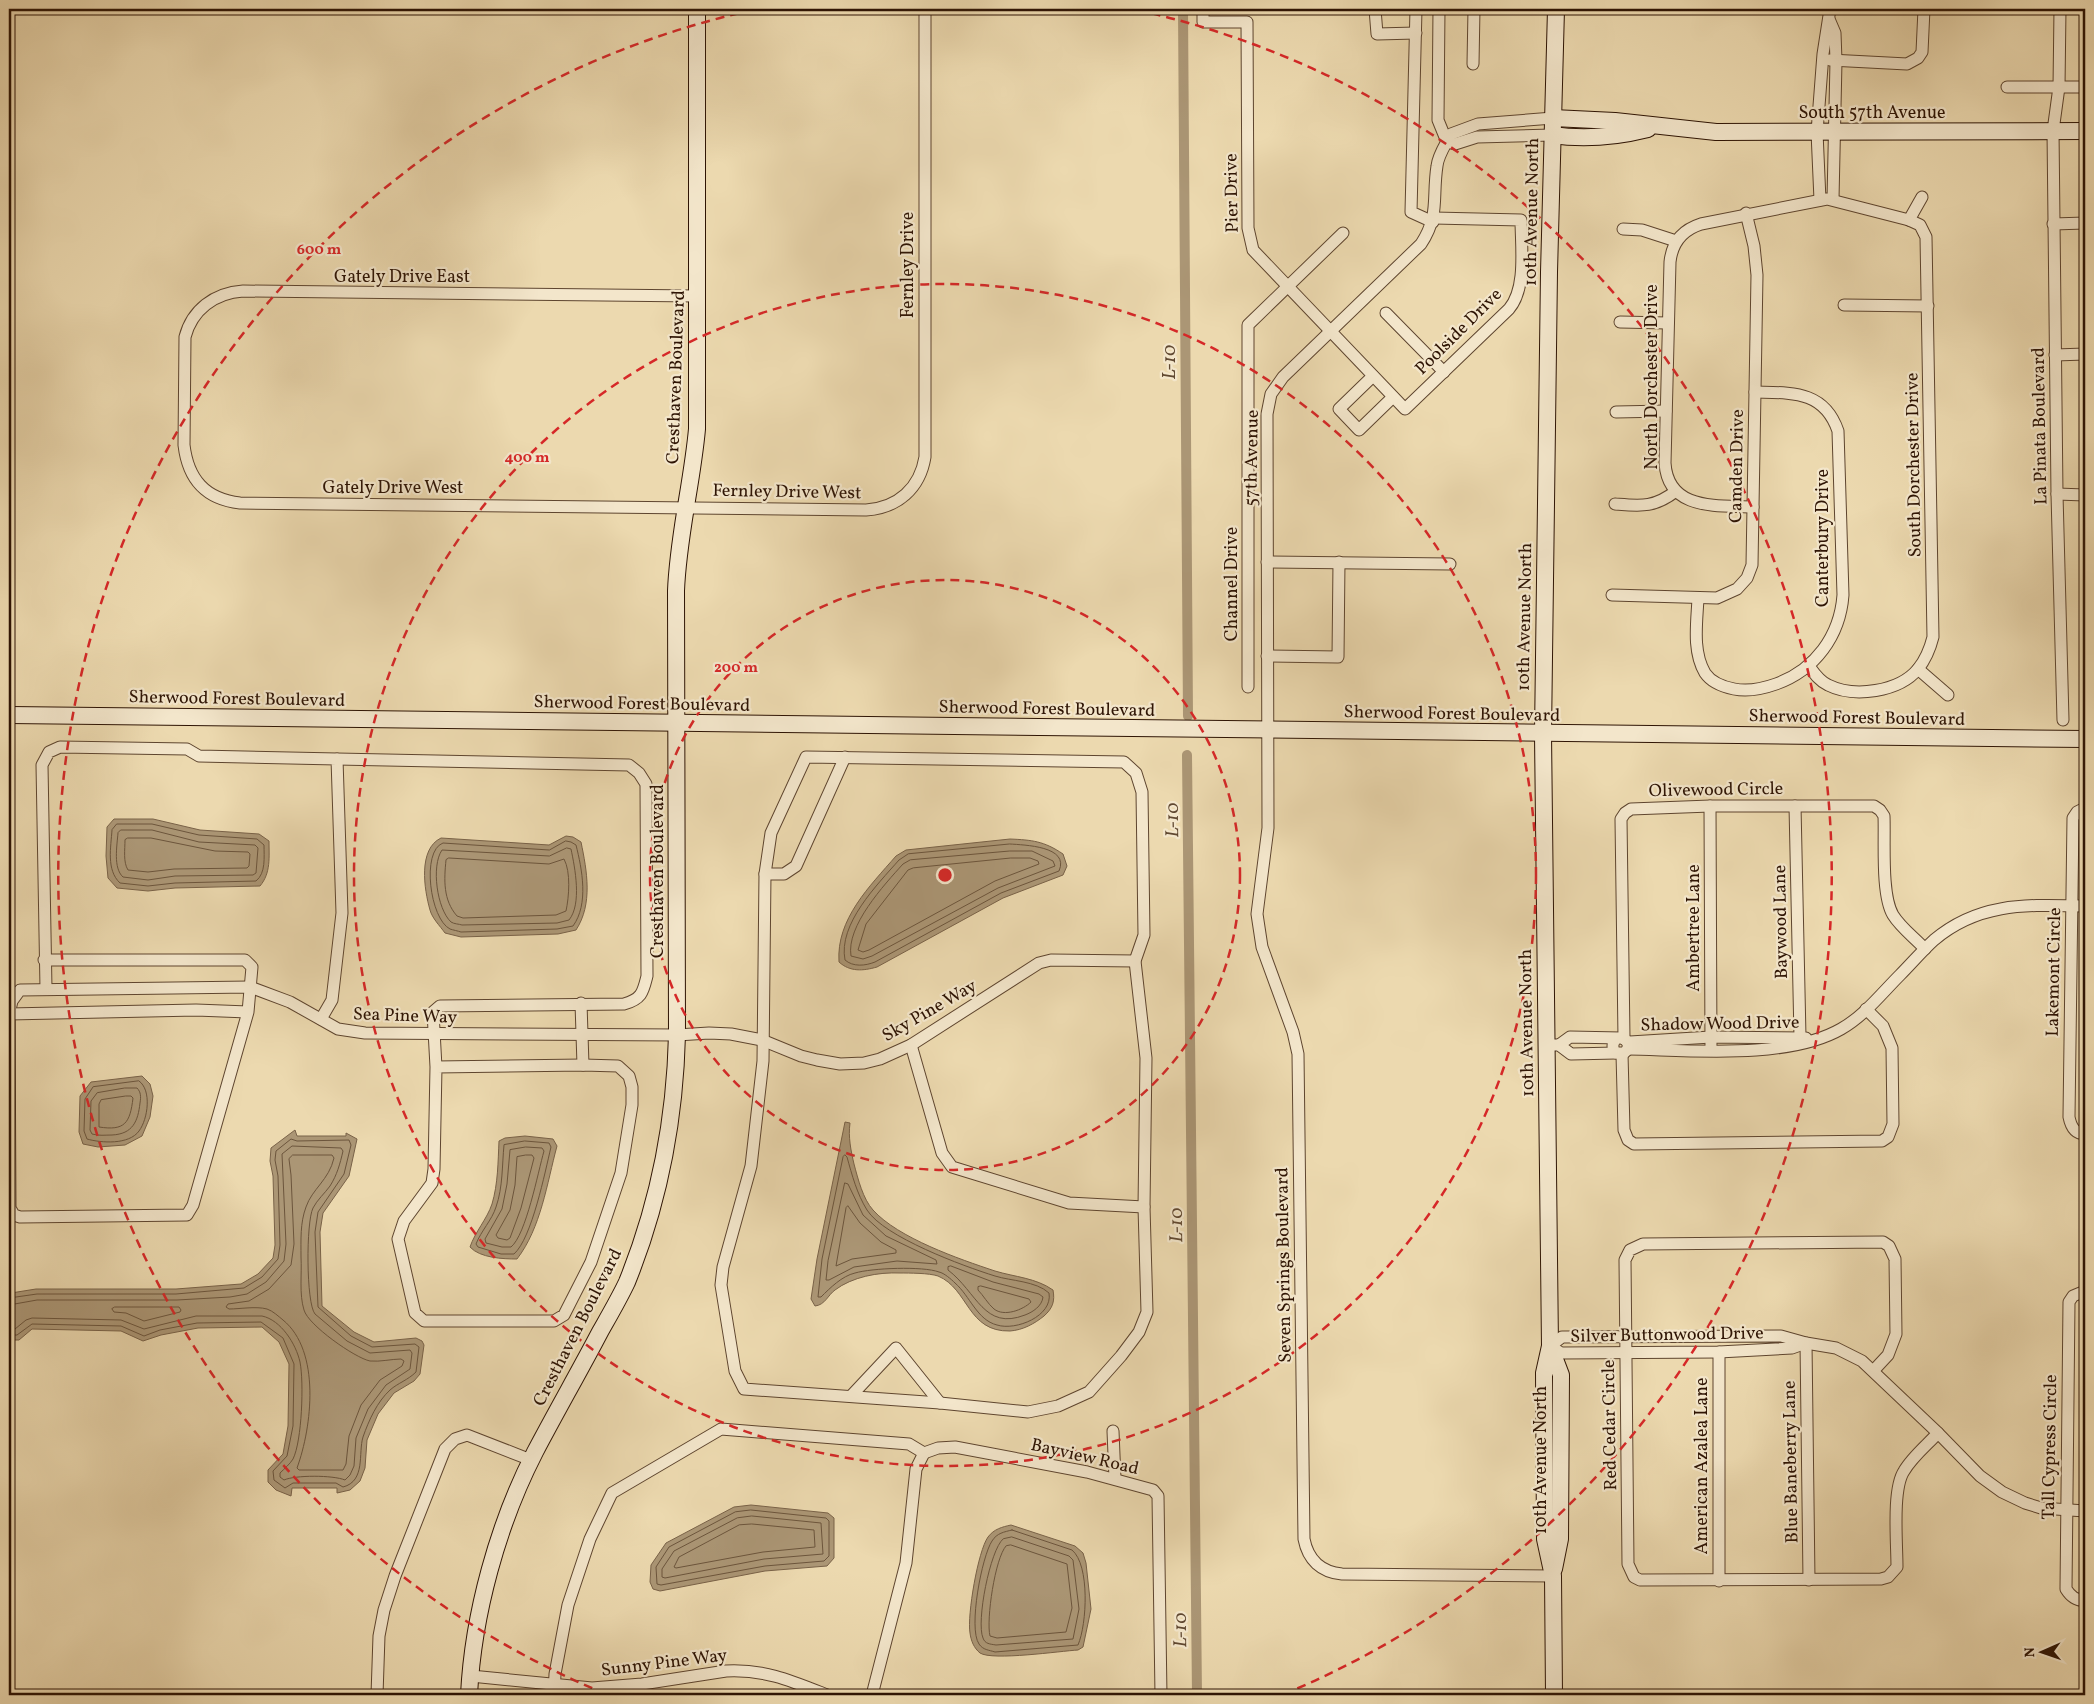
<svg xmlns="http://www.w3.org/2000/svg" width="2094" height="1704" viewBox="0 0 2094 1704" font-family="Vollkorn,serif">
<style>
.water{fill:#ab9675;stroke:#796248}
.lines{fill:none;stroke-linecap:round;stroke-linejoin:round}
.shore{stroke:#6c553c;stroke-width:1}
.canal{stroke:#ab9675;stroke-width:10}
.street-casing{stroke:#5e452f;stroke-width:13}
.secondary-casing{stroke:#2e1404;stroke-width:18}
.street{stroke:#f3e6cb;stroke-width:11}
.secondary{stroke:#f3e6cb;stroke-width:16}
.ring{fill:none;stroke:#d62828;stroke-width:2.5;stroke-dasharray:9 6}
.labels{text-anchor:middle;stroke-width:4.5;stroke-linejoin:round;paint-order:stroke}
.street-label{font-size:18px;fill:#2e1404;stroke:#f3e6cb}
.water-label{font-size:19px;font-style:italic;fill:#604831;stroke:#f3e6cb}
.centre{fill:#d62828;stroke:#f3e6cb;stroke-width:2.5}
.ring-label{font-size:15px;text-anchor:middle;font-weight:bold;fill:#d62828;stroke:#f3e6cb;stroke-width:4.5;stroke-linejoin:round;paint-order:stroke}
</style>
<rect width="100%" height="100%" fill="#ecd9af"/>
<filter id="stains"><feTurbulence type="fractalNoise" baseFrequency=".004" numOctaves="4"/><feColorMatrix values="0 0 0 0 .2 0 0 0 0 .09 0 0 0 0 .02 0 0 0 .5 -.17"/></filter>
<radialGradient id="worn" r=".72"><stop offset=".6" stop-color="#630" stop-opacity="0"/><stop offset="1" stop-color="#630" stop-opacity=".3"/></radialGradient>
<g class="water">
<path d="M114 819H153L200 830 259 834 269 841C269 857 271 873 260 886L175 888 148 891 117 888 108 878 106 856 107 827Z"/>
<path d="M566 836 573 837 581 842C587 871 593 904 576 930L558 934 461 937 445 933C440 926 432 918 430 910 424 889 418 849 441 838L549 845Z"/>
<path d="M1010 839C1032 840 1044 841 1063 854L1067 866 1063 875 1003 898 877 967C863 971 850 972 839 962 836 919 870 886 896 856L906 850Z"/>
<path d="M142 1076 150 1084 153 1096 150 1117 142 1136 125 1145 98 1147 83 1144 79 1132 80 1096 91 1082Z"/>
<path d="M845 1122 850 1123C848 1137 851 1151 854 1164 858 1179 863 1199 873 1210 898 1238 959 1259 995 1271 1015 1277 1036 1278 1053 1290 1055 1301 1053 1308 1044 1316 1034 1324 1023 1330 1010 1331 967 1332 969 1289 938 1276 929 1273 909 1273 900 1273 878 1272 852 1277 835 1290 828 1295 825 1305 815 1306L811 1299 817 1259Z"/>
<path d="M295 1130 297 1136H346V1133L357 1139 349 1176 323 1213 320 1232 322 1306 354 1332 374 1342 416 1338 422 1341 424 1345 420 1374 414 1381 394 1393 378 1414 367 1440 365 1468 360 1481 350 1490 337 1493V1488H292L291 1496 276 1490 268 1482V1470L283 1454 288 1426 289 1364 279 1342 262 1327 198 1328 161 1335 143 1341 121 1331 32 1329 19 1340H11V1293L36 1289H176L241 1284 258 1274 273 1258 275 1245 273 1176 270 1161 271 1148Z"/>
<path d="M525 1136 553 1139 557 1146C547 1183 541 1228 517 1259 503 1259 480 1258 470 1247 475 1232 487 1219 492 1204 498 1184 498 1162 499 1141L505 1138Z"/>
<path d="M751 1505 828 1513 834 1518V1558L827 1566 765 1571 660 1591 653 1589 650 1582 651 1565 666 1543 734 1507Z"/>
<path d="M1011 1525 1075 1546 1083 1553 1086 1563 1091 1609 1083 1647 1078 1650C1061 1651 992 1661 980 1653 974 1648 971 1641 970 1633 967 1615 978 1551 988 1537 994 1529 1002 1527 1011 1525Z"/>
</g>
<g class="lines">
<g class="shore">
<path d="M117 824H152L199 835 257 839 264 845C264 857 266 873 256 881L175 883 148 886 120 883C106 870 111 847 112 830Z"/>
<path d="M121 830H152L199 842 255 845 258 848 256 873 253 875 175 876 148 880 123 877C113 868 117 846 118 833Z"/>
<path d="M128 838H151L215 851 248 852 250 854 249 866 247 868 174 869 148 872 128 870C123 862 125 850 125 840Z"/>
<path d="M566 841 571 842 576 845C582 869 589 904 573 926L557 929 461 932C458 931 453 930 450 929 430 919 421 851 443 843L549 850Z"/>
<path d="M1010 844C1024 845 1070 846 1059 871L1001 893 875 962C865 966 853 967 845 960 838 924 877 885 899 860L908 854Z"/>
<path d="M567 848 571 849C575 868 582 904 569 920L557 923 462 925C459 924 454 924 451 922 437 909 431 866 442 850L549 856Z"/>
<path d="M1010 851H1032L1053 861 1055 866 998 888 872 956 863 959 851 956C846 926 884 885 903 864L910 860Z"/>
<path d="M449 858 549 864 564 859C571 872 569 897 566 911L556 915 463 918 457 916C443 900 444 880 446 860Z"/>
<path d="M1011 858H1030L1038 861 1039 864 995 881 869 950 863 952 858 950 866 924 908 870 913 868Z"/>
<path d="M139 1081C152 1090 148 1119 139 1131 129 1145 101 1143 87 1139L84 1131 85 1099 93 1087Z"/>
<path d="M125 1088H137C141 1092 141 1097 140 1103 138 1121 133 1134 112 1135 105 1135 99 1136 92 1134L90 1130 91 1101 97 1093Z"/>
<path d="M126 1096H131L133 1098C130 1123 125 1131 99 1127V1104L101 1100Z"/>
<path d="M525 1141 549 1143 551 1147C545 1172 532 1238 514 1254H501L478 1247 476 1244C481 1231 492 1220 496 1207 503 1187 502 1165 504 1145Z"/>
<path d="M526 1147 542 1148 544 1151C538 1172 526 1235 511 1247H502L486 1243 485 1239 502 1209 507 1184 510 1150Z"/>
<path d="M293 1155H332L334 1158C329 1180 312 1189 306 1207 300 1223 301 1240 301 1257 302 1274 299 1294 304 1310 308 1325 355 1358 370 1361 380 1362 392 1359 401 1359L404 1361 402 1366 380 1380 361 1405 349 1436 346 1464 343 1470H299L297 1468C312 1427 321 1351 283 1320 278 1316 273 1311 267 1309 256 1306 240 1309 229 1309L226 1307 228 1304 249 1301 269 1289 291 1265 294 1244 291 1175 289 1159Z"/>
<path d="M526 1155H532L534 1158 521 1208 510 1238 507 1240 498 1238 496 1235 510 1210 515 1185 517 1157Z"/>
<path d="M845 1155 847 1157C852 1175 857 1194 867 1210 884 1237 963 1266 995 1276 1011 1281 1036 1281 1049 1293 1053 1316 1016 1331 997 1325 977 1320 970 1296 955 1283 951 1279 944 1273 939 1272 923 1266 872 1268 855 1273 842 1276 830 1288 821 1297H818L822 1259 843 1157Z"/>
<path d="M845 1183 848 1184 863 1215 886 1236 936 1260 937 1264 897 1261 854 1267 829 1280H826L828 1261Z"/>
<path d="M848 1206 860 1223 881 1242 896 1250V1253L852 1259 836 1266 846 1208Z"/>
<path d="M951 1266 993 1282 1039 1294 1043 1297C1042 1306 1033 1312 1025 1315 984 1331 977 1292 948 1270V1267Z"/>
<path d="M981 1286 1029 1299 1031 1302C1023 1310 1004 1317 994 1309 988 1304 983 1295 978 1290V1287Z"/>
<path d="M9 1298 37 1294H176L244 1288 262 1277 278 1259 280 1245 278 1176 275 1160 276 1151 291 1139 297 1141 349 1140 351 1145 344 1174 318 1212 315 1232 318 1307 351 1336 372 1347 415 1344 419 1347 416 1372C408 1380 398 1383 390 1390 377 1402 369 1420 363 1437 358 1453 366 1481 343 1487L336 1483H293L285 1488 274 1480 273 1471 287 1456 293 1426 294 1364 283 1338 261 1322 197 1323 160 1330 144 1336 121 1326 32 1324 17 1335H9"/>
<path d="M9 1305 37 1300H177L230 1297 247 1294 266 1282 284 1261 286 1244 282 1154 292 1146 341 1148 343 1151C340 1164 337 1175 330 1186 325 1193 317 1200 313 1208 306 1222 306 1303 315 1314L347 1341 370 1353 410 1350 412 1353 410 1369 386 1385 368 1409 356 1438 354 1466 350 1475 345 1480C333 1475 295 1475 284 1480L280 1477V1473C284 1469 290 1464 293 1459 302 1441 304 1382 300 1362 296 1344 281 1320 262 1316H196L144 1329 121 1320 32 1318 26 1320 15 1329 9 1328"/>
<path d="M115 1307H179L181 1310 180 1312 144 1321 126 1313 114 1312 112 1309Z"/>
<path d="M751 1510 826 1518 829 1521V1556L824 1561 765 1566 661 1585 657 1584 656 1567 669 1547 735 1512Z"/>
<path d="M752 1516 821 1523 823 1554 764 1559 665 1578 662 1577V1569L674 1551 737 1518Z"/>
<path d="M752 1524 814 1530 815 1547 763 1552 676 1568 674 1567 679 1557 739 1525Z"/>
<path d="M1012 1530 1072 1550C1090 1565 1087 1624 1078 1645L995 1652C989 1650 983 1650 979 1644 968 1628 982 1556 992 1541 997 1533 1004 1532 1012 1530Z"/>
<path d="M1012 1537 1069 1556 1073 1560 1079 1609 1073 1639 996 1645C990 1644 985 1644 983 1638 976 1622 990 1550 1003 1539Z"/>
<path d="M1011 1545 1067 1564 1072 1608 1066 1632 997 1638 990 1636C986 1620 995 1558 1006 1546Z"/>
</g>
<g class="canal">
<path d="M1183 9 1188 716"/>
<path d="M1187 755 1197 1695"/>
</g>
<g class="street-casing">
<g id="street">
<path d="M1203 9V22H1247L1248 228 1253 250 1405 409 1509 309C1527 288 1521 246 1521 220L1434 218"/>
<path d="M1375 9 1377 34 1416 33"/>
<path d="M1416 9 1411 212 1433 222"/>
<path d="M1439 9 1438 120 1447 142"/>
<path d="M2060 9 2059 87 2053 131 2057 494 2063 720"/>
<path d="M1829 19 1835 33 1836 61 1833 199"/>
<path d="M1830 60 1907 64 1918 58 1922 52 1924 9"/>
<path d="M1473 64 1474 9"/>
<path d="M2007 87H2085"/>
<path d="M1447 142 1455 144 1477 137 1552 135"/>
<path d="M1820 200 1817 132 1823 54 1830 9"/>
<path d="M1909 220 1922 197"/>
<path d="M2053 224 2085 223"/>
<path d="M1623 229 1642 230 1676 241"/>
<path d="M697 296 243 291C214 293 192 310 185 337L184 445C188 479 205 499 240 503L866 510C898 508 920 488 925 457V9"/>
<path d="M1844 305 1928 306"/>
<path d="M1386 313 1444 372"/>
<path d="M1620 322 1668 323"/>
<path d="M2055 355 2085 354"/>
<path d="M1373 376 1339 409 1359 430 1393 397"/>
<path d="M1616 412 1666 411"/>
<path d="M2057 494 2085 495"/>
<path d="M1615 504C1641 506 1654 508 1676 491"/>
<path d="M1753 507C1717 505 1668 511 1665 463L1670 262C1672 243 1682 230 1701 224L1827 199 1909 220 1920 225 1926 237 1933 637C1930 649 1926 659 1918 669 1899 692 1854 698 1828 685 1819 681 1814 673 1809 666"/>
<path d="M1267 562 1450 564"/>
<path d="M1612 595 1717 598 1737 589 1747 578 1752 565 1757 275 1754 246 1746 213"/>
<path d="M1698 598C1697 622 1692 651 1705 673 1711 682 1724 687 1734 689 1749 692 1762 689 1776 684 1815 670 1840 636 1843 595L1838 431C1824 390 1791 393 1755 392"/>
<path d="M1267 656 1338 657 1339 562"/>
<path d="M1918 669 1948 695"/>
<path d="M1248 687V325L1343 233"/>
<path d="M806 757 1124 762 1136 773 1142 792 1144 935 1135 961 1146 1058 1144 1207 1147 1312 1139 1332 1121 1356 1089 1392 1058 1406 1028 1412 940 1403 744 1389 735 1371 721 1285 723 1267 751 1166 763 1061 765 874 771 833Z"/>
<path d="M337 759 629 765 639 773 646 784 647 976C643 992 642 999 624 1004L440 1006 433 1012 436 1067 434 1169 432 1183 404 1221 398 1239 415 1313 424 1321H554L564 1315 591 1262 621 1173 632 1105V1087L629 1076 618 1066 583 1065 436 1067"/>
<path d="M1710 806 1711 1050"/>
<path d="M1795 806 1800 1037"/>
<path d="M2085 808 2077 812 2073 818 2069 1117C2071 1127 2075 1134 2085 1134"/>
<path d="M765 874H784L796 866 845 757"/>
<path d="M44 960H245L252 967 248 1012 193 1205 187 1215 20 1217 14 1215 10 1208 9 1014 196 1010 248 1012"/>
<path d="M46 989 42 765 49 752 60 747 187 749 199 756 337 759 342 913 332 1000 321 1019"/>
<path d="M581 1003 583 1065"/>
<path d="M9 1014 12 1001 20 990 250 987 290 1002 338 1029 365 1033 677 1035 709 1033 731 1034 762 1040 801 1056 817 1060 840 1064 864 1063 880 1059 911 1045 1039 963 1051 960 1135 961"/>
<path d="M1624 1038 1621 819 1625 813 1631 809 1710 806H1874L1880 810 1884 816C1885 841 1881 895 1893 915 1901 928 1915 938 1925 949"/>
<path d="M1630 1042 1711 1037 1806 1038"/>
<path d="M911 1045 942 1153 952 1167 1069 1203 1144 1207"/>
<path d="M1553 1045H1559L1571 1054 1616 1053"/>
<path d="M1559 1045 1570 1037 1621 1038C1629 1040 1631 1048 1624 1053H1616C1612 1049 1612 1043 1616 1039"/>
<path d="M1628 1049C1689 1050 1787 1060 1841 1029 1864 1016 1881 994 1900 975 1911 964 1922 951 1934 940 1980 901 2030 905 2085 906"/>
<path d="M1622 1054 1624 1130 1628 1140 1634 1144 1882 1141 1888 1137 1893 1124 1892 1048 1883 1026 1866 1009"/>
<path d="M2085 1291 2073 1296 2069 1302 2066 1589C2071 1597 2076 1600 2085 1601"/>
<path d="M1806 1343 1792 1348 1719 1352 1561 1353 1550 1346 1562 1337 1781 1336 1806 1343 1836 1348 1862 1361 1938 1433 1980 1476 2002 1492 2025 1503 2041 1508 2085 1511"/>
<path d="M1806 1343 1809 1580"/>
<path d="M1874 1370 1888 1355 1896 1334 1895 1259 1889 1246 1883 1242 1643 1244 1630 1250 1625 1260 1628 1564 1634 1577 1640 1580 1881 1579 1888 1577 1897 1567C1897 1543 1892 1489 1904 1471 1912 1457 1927 1445 1938 1433"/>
<path d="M851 1396 896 1348 940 1403"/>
<path d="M1113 1431 1115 1479"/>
<path d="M924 1453 938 1448 955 1447 1087 1472 1153 1490 1158 1496 1161 1695"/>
<path d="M1553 1576 1342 1574C1321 1572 1308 1560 1304 1539L1298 1054 1293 1032 1262 947 1257 914 1268 828 1267 414 1271 394 1283 377 1421 244C1440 215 1432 198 1437 166 1438 155 1446 144 1451 134L1478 124 1553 118"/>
<path d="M1719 1581V1352"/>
<path d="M471 1676 592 1688 642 1684 726 1671C765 1669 792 1681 827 1695"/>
<path d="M377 1695 379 1636 384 1610 395 1576 445 1449 455 1439 467 1435 531 1460"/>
<path d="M554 1695 555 1674 568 1605 590 1539 612 1493 721 1429 909 1444 924 1453"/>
<path d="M872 1695 906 1563 916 1469 924 1453"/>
</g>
</g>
<g class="secondary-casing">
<g id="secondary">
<path d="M1553 118 1615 121 1716 132 2085 131"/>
<path d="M1552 135C1585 140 1616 137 1648 129"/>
<path d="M9 715 2085 739"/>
<path d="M1550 1346 1561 1375 1560 1539 1554 1569"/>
<path d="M469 1695C473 1614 498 1524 535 1452 556 1412 579 1372 600 1332 609 1316 619 1299 627 1282 659 1203 675 1120 677 1035L676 591C678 536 692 484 697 429V9"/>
<path d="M1554 1695 1553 1576 1545 1539 1544 1373 1550 1346 1543 734 1549 272 1556 9"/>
</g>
</g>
<use href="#street" class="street"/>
<use href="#secondary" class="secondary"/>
</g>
<g class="ring">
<circle cx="945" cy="875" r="295"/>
<circle cx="945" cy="875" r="591"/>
<path d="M606 1694A886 886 0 0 1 753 10M1137 10A886 886 0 0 1 1284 1694"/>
</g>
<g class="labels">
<g class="street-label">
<text x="1872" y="118">South 57th Avenue</text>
<text transform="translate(1231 193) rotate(-91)" y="6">Pier Drive</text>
<text transform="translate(1531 212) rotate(-89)" y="6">10th Avenue North</text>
<text transform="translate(907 265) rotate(-90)" y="6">Fernley Drive</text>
<text x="402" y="282">Gately Drive East</text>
<text transform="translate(1458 331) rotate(-45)" y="6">Poolside Drive</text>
<text transform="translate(675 377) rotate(-88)" y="6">Cresthaven Boulevard</text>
<text transform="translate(1651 377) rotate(-90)" y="6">North Dorchester Drive</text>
<text transform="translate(2039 426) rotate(-91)" y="6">La Pinata Boulevard</text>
<text transform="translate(1251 458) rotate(-89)" y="6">57th Avenue</text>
<text transform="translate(1913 465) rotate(-91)" y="6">South Dorchester Drive</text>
<text transform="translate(1736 466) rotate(-89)" y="6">Camden Drive</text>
<text x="393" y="493">Gately Drive West</text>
<text transform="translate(787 491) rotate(1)" y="6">Fernley Drive West</text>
<text transform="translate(1822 538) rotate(-90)" y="6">Canterbury Drive</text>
<text transform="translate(1231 584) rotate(-90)" y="6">Channel Drive</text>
<text transform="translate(1524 617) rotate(-89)" y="6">10th Avenue North</text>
<text transform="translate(237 698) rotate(1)" y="6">Sherwood Forest Boulevard</text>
<text transform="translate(642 703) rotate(1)" y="6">Sherwood Forest Boulevard</text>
<text transform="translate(1047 708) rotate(1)" y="6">Sherwood Forest Boulevard</text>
<text transform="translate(1452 713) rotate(1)" y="6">Sherwood Forest Boulevard</text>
<text transform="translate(1857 717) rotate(1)" y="6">Sherwood Forest Boulevard</text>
<text transform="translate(1716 789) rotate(-1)" y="6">Olivewood Circle</text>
<text transform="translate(657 871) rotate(-90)" y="6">Cresthaven Boulevard</text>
<text transform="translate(1780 922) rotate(-91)" y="6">Baywood Lane</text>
<text transform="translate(1693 928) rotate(-90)" y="6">Ambertree Lane</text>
<text transform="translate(2053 972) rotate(-89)" y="6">Lakemont Circle</text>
<text transform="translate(929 1010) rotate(-30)" y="6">Sky Pine Way</text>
<text transform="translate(405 1015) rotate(2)" y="6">Sea Pine Way</text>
<text transform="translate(1526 1023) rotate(-91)" y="6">10th Avenue North</text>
<text transform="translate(1720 1023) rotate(-1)" y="6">Shadow Wood Drive</text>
<text transform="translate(1283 1265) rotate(-91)" y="6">Seven Springs Boulevard</text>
<text transform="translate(577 1327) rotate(-63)" y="6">Cresthaven Boulevard</text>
<text transform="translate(1667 1334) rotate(-1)" y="6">Silver Buttonwood Drive</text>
<text transform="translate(1609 1425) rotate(-91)" y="6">Red Cedar Circle</text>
<text transform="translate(2049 1447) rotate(-89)" y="6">Tall Cypress Circle</text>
<text transform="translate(1085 1456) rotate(13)" y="6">Bayview Road</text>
<text transform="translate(1540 1460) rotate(-90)" y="6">10th Avenue North</text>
<text transform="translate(1790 1462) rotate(-91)" y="6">Blue Baneberry Lane</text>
<text transform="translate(1701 1466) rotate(-90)" y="6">American Azalea Lane</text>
<text transform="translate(664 1662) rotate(-7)" y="6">Sunny Pine Way</text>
</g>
<g class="water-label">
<text transform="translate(1168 362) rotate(-90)" y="7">L-10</text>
<text transform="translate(1171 820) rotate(-91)" y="7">L-10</text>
<text transform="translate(1175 1225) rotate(-91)" y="7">L-10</text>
<text transform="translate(1179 1630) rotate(-91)" y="7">L-10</text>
</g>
</g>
<circle cx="945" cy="875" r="8" class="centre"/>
<g class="ring-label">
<text x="319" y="254">600 m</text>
<text x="527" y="462">400 m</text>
<text x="736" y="672">200 m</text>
</g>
<rect width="2094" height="1704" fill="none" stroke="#ecd9af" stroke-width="30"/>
<rect x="10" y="10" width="2074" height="1684" fill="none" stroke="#2e1404" stroke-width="2.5"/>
<rect x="15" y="15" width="2064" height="1674" fill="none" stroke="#2e1404"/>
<g transform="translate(2042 1652) rotate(268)" stroke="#f3e6cb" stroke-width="4" paint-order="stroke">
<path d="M0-4L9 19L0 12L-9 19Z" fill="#2e1404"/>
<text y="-8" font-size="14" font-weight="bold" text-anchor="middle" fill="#2e1404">N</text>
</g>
<rect width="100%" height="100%" filter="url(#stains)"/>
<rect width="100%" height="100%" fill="url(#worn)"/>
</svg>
